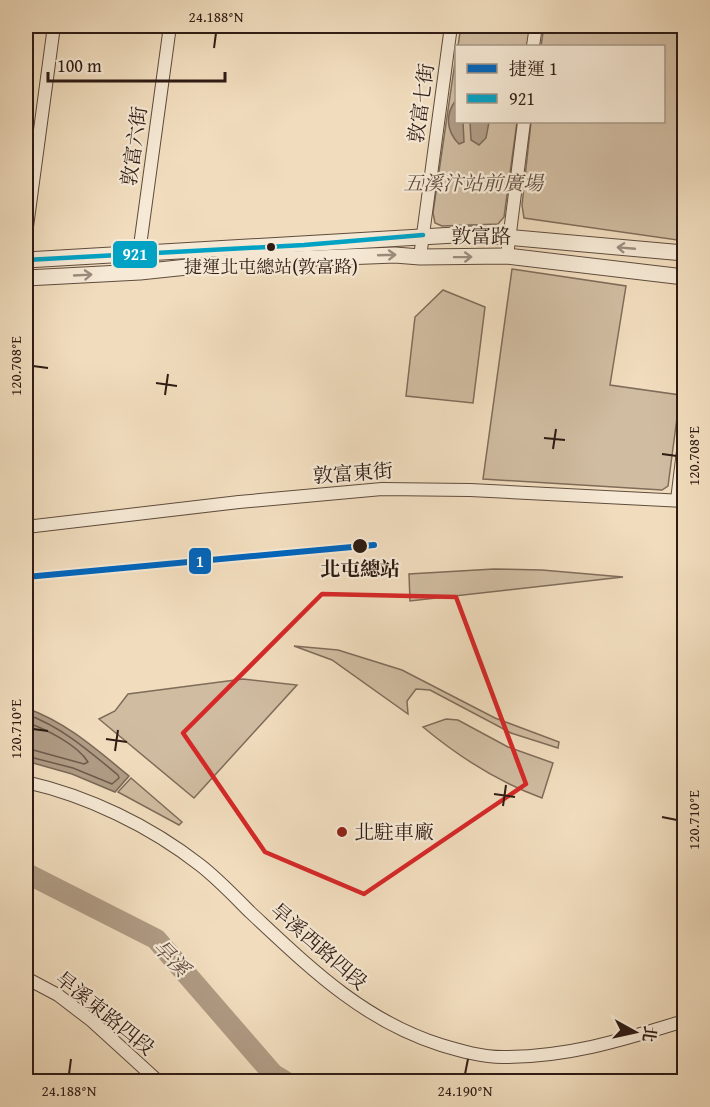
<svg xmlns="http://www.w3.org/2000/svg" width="710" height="1107" viewBox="0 0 710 1107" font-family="'Gentium Book Plus','Noto Serif TC',serif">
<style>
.green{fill:#d0bca1;stroke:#7f6c5a;stroke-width:1.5}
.water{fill:#af9b84;stroke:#7b6857;stroke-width:1.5}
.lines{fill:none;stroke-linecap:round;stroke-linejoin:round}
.shore{stroke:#6e5b4c;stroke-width:1.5}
.river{stroke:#af9b84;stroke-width:21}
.minor-casing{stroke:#5f4c3e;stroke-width:14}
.tertiary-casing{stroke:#5f4c3e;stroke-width:17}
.minor{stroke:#f6e9d5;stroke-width:12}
.tertiary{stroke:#f6e9d5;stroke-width:15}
.bus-1-casing{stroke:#f6e9d5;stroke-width:9}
.bus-1{stroke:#02a2c5;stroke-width:4.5}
.metro-1-casing{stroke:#f6e9d5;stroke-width:10}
.metro-1{stroke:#0065bd;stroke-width:6}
.oneway{stroke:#9c8c7e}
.marked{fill:none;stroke:#d62828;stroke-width:4.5;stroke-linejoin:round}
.ticks{fill:none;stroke:#2e1b14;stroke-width:2}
.bus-dot{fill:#2e1b14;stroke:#f6e9d5;stroke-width:2}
.poi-dot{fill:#8f2418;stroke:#f6e9d5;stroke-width:2}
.labels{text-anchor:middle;stroke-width:4.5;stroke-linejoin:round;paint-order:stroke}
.bus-label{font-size:18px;fill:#2e1b14;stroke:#f6e9d5}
.street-label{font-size:20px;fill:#2e1b14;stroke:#f6e9d5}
.park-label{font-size:20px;font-style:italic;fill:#5f4b3e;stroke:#f6e9d5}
.stop-label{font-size:20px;font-weight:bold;fill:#2e1b14;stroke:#f6e9d5}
.poi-label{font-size:20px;fill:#2e1b14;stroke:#f6e9d5;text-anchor:start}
.water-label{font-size:21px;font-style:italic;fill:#624e41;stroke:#f6e9d5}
.line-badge{stroke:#f6e9d5;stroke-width:2}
.badge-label{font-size:16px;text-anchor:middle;font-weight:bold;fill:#fff}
.neatline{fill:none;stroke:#2e1b14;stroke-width:2}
.ticks-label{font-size:15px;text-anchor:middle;fill:#2e1b14}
</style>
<rect width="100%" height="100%" fill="#f1ddbe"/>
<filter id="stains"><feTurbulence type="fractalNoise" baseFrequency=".00333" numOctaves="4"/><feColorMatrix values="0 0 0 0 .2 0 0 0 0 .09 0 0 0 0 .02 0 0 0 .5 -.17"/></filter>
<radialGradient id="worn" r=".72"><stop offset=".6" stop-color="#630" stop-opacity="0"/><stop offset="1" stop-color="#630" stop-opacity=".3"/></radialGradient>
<g class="green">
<path d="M461 26H531L528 46H458Z"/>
<path d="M544 26H684V241L524 218 522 205 531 122H664V46H541Z"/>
<path d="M456 55V122H517L504 217 498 224 442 226 435 223 433 213Z"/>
<path d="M512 269 626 286 610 385 680 395 668 486 662 490 483 479Z"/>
<path d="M443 290 485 307 473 403 406 396 415 317Z"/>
<path d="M494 569 542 570 623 577 410 601 409 574Z"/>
<path d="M294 646 338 650 402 670 495 718 559 742 558 748 511 733 430 690 416 689 407 701 408 714 332 660Z"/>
<path d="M243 679 297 685 194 798 99 719 115 711 128 694Z"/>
<path d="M446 719 458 720 508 747 553 763 542 798C498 782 459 757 423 727Z"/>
<path d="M131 778 182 822 179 825 118 792Z"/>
</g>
<g class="water">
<path d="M456 100V122H463L464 142 459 144C446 131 445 114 456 100Z"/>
<path d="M470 122H489L486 138 479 145 471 140Z"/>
<path d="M26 708C66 722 96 749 129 776L115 792 72 774 26 761Z"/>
</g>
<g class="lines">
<g class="shore">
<path d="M26 714C62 727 89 751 118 775L119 778 112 784 73 768 26 756"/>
<path d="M26 722C45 729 77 744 88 762L84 764 26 748"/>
</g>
<path class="river" d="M26 873 156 939 273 1074 286 1082"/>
<g class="minor-casing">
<g id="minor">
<path d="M533 46 536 26"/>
<path d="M26 234 54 26"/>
<path d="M507 256 524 122"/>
<path d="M420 257 451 26"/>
<path d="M140 272 139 253 170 26"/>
<path d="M677 500 684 443"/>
<path d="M26 527 239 502 382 489 470 490 684 501"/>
<path d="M26 782C88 796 150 826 200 865 218 879 234 896 250 912 309 967 362 1020 441 1045 461 1051 482 1057 503 1057 569 1057 622 1040 684 1021"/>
<path d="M26 978 58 995 92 1021 159 1082"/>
</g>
</g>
<g class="tertiary-casing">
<g id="tertiary">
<path d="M26 260 472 234 684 253"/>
<path d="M26 278 140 272 244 261 395 255 420 257 507 256 684 277"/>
</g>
</g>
<use href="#minor" class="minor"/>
<use href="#tertiary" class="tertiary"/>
<g class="bus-1-casing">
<path id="bus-1" d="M26 260 304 245 423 235"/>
</g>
<use href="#bus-1" class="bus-1"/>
<g class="metro-1-casing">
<path id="metro-1" d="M26 577 374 545"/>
</g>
<use href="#metro-1" class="metro-1"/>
</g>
<defs><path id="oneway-shaft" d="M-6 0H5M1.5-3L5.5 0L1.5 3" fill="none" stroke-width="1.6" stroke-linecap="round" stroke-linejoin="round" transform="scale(1.5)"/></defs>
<g class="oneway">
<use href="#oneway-shaft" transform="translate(626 248) rotate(-175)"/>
<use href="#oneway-shaft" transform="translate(387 255) rotate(-2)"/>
<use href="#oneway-shaft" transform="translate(463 257) rotate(-1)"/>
<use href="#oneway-shaft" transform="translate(83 275) rotate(-3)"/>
</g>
<path class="marked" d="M322 594 456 597 526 784 364 894 265 852 183 733Z"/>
<path class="ticks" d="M214 48 216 33M33 366 48 368M156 383 177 386M165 395 168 374M544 438 565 440M553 449 556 429M662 454 677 456M33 729 48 731M106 739 127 742M115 751 118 730M494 794 515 797M503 806 506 785M662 817 677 820M69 1074 71 1059M465 1074 468 1059"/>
<g class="bus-dot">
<circle cx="271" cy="247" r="5"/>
<circle cx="360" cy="546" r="8"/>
</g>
<circle class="poi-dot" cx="342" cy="832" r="6"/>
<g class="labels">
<g class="bus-label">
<text x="271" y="273">捷運北屯總站(敦富路)</text>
</g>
<g class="street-label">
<text transform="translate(421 103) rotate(-82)" y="7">敦富七街</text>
<text transform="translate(134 146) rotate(-82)" y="7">敦富六街</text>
<text x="481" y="243">敦富路</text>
<text transform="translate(353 473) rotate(-4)" y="7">敦富東街</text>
<text transform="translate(319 946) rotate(41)" y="7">旱溪西路四段</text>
<text transform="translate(105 1013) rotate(39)" y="7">旱溪東路四段</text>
</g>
<g class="park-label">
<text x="473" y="190">五溪汴站前廣場</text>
</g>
<g class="stop-label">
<text x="360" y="576">北屯總站</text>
</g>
<g class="poi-label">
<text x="354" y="839">北駐車廠</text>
</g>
<g class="water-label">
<text transform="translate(171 958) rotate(46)" y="7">旱溪</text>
</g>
</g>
<g class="line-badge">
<rect x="112" y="240" width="46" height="29" rx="6" fill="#02a2c5"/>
<rect x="188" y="547" width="24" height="28" rx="6" fill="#0065bd"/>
</g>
<g class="badge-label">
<text x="135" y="260">921</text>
<text x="200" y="567">1</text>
</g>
<rect width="710" height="1107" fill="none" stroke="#f1ddbe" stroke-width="66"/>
<rect x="455" y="45" width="210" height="78" fill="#f6e9d5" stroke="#a69788" stroke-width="1.5"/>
<rect x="467" y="64" width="30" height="9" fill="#0065bd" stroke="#a69788" stroke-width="1.5"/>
<text x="509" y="75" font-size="18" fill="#2e1b14">捷運 1</text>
<rect x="467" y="94" width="30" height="9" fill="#02a2c5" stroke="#a69788" stroke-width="1.5"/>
<text x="509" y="105" font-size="18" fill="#2e1b14">921</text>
<g transform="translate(635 1032) rotate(98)" stroke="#f6e9d5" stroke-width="4.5" paint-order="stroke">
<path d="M0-4.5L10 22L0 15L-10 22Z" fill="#2e1b14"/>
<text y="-9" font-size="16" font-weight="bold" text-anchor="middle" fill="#2e1b14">北</text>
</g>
<path d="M48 72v9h177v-9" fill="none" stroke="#2e1b14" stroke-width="3"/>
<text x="57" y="72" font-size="18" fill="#2e1b14" stroke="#f6e9d5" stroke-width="4.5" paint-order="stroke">100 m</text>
<rect x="33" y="33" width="644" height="1041" class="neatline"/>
<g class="ticks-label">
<text x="216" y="22">24.188°N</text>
<text transform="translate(16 366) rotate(-90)" y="5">120.708°E</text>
<text transform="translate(694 456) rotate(-90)" y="5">120.708°E</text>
<text transform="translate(16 729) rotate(-90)" y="5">120.710°E</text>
<text transform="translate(694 820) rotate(-90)" y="5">120.710°E</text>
<text x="69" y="1096">24.188°N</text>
<text x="465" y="1096">24.190°N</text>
</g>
<rect width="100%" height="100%" filter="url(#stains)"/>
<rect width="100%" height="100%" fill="url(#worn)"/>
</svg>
